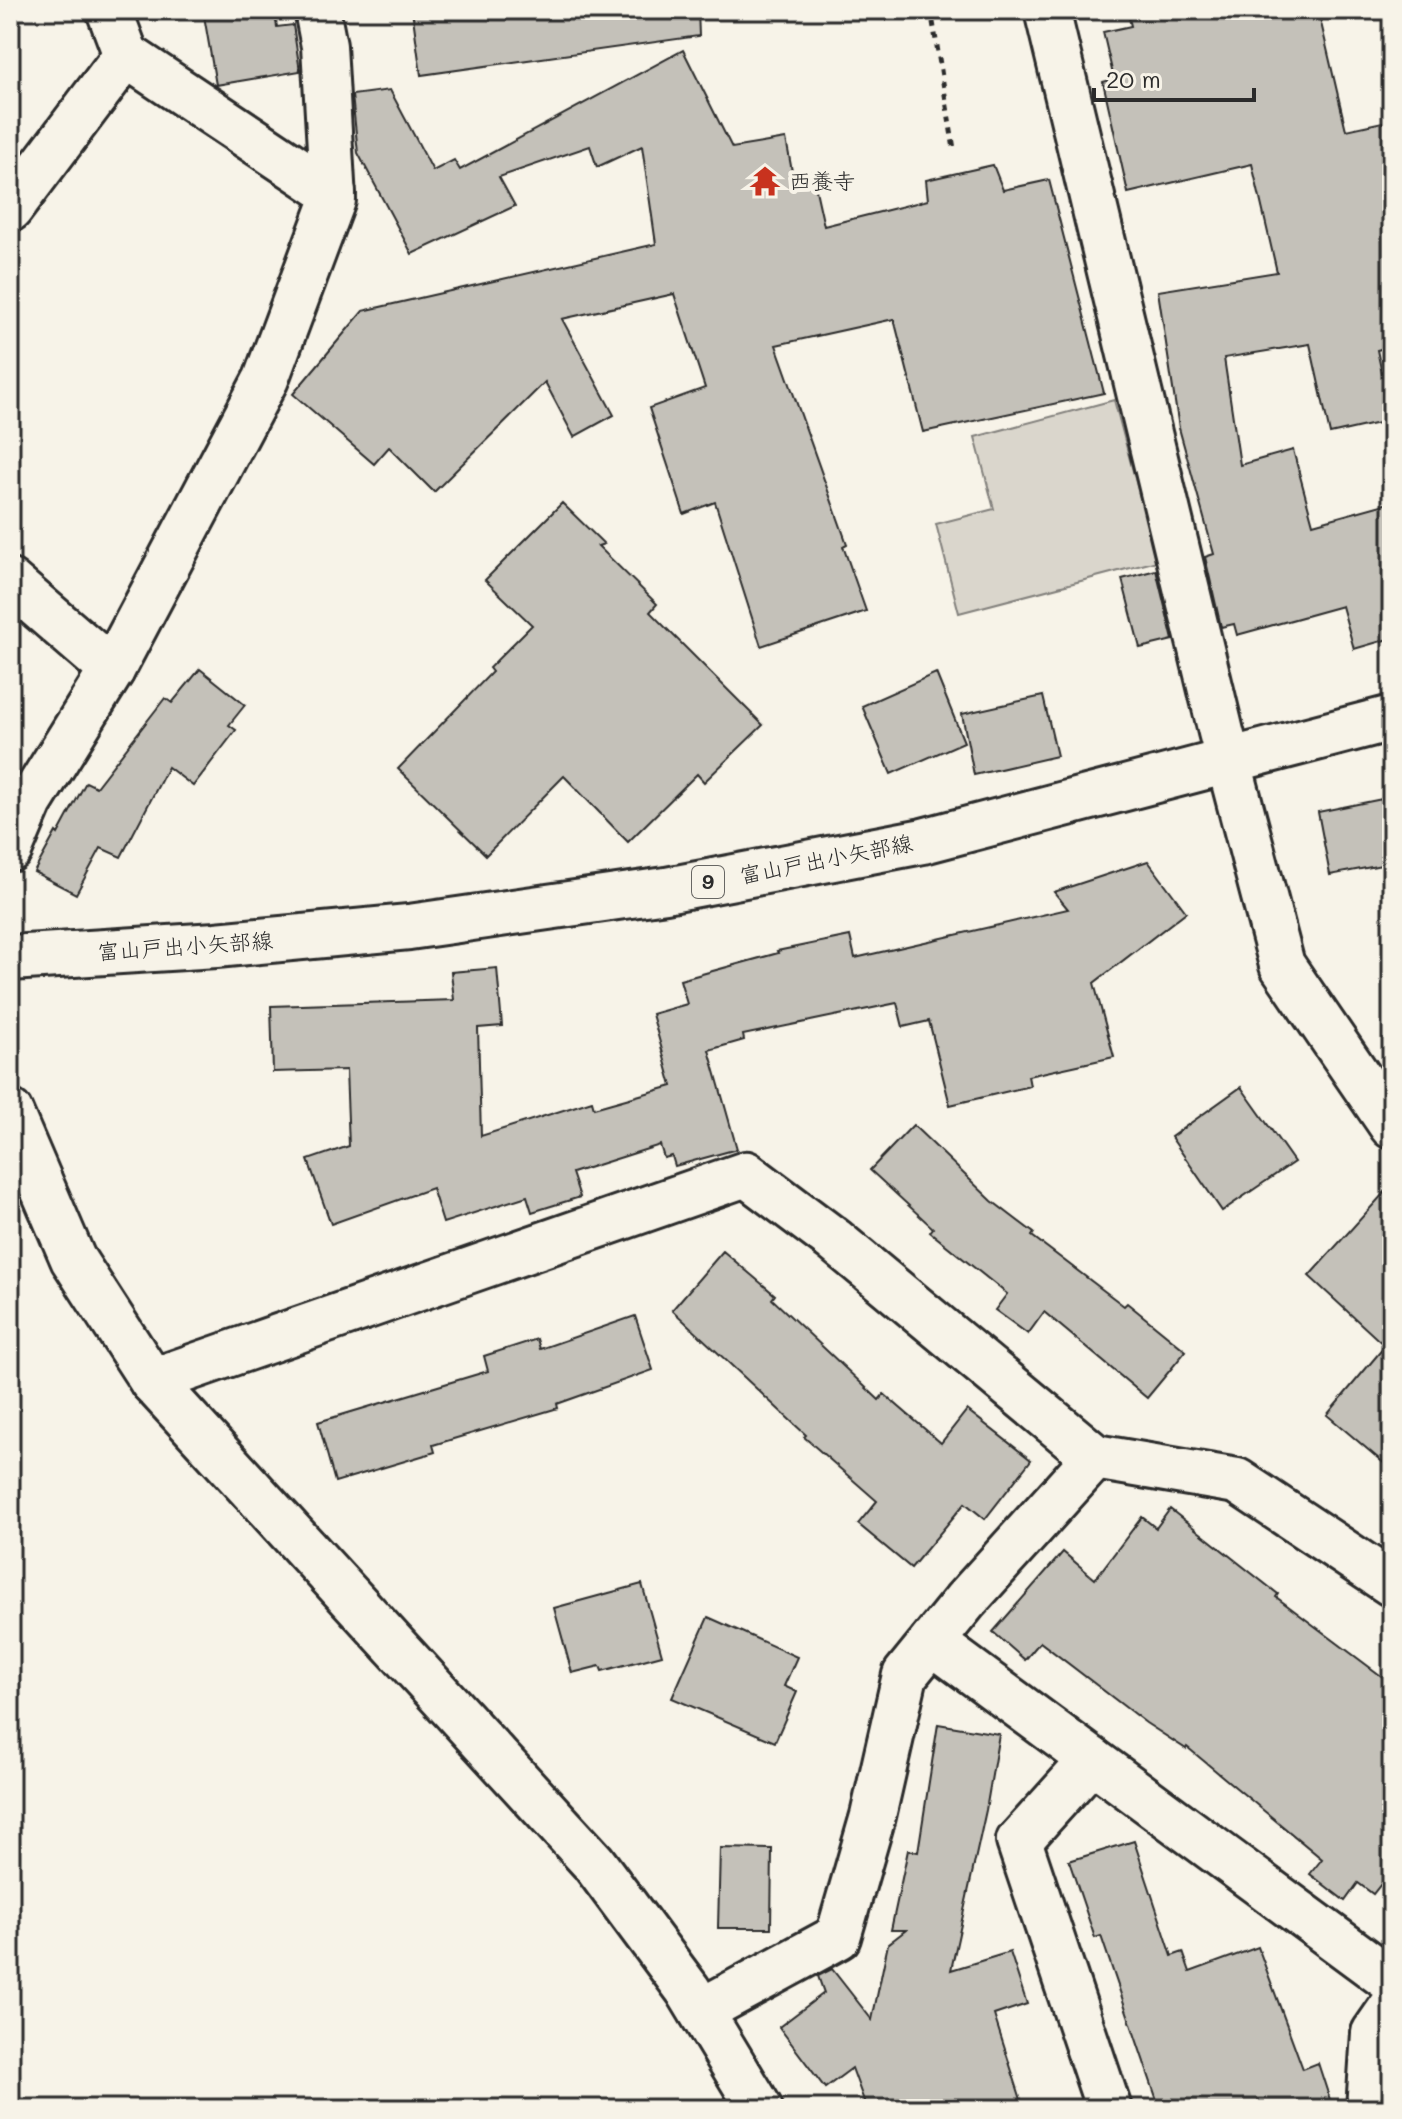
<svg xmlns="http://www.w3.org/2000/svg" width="1402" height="2119" viewBox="0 0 1402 2119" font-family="Mali,'Klee One',sans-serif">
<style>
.green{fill:#dad6cc;stroke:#82807c;stroke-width:2}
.building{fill:#c4c1b9;stroke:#2b2b2b;stroke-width:2}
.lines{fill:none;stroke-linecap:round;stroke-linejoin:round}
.minor-casing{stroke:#2b2b2b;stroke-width:50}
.major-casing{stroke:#2b2b2b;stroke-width:50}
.path{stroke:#2b2b2b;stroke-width:5;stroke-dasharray:6 6;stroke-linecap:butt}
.minor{stroke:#f7f3e8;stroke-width:44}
.major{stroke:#f7f3e8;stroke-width:44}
.labels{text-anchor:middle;stroke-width:8;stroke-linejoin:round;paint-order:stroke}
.shield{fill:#f7f3e8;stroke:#686764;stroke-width:2}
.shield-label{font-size:20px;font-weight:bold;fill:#2b2b2b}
.poi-label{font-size:22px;fill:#2b2b2b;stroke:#f7f3e8;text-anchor:start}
.street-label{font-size:22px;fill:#2b2b2b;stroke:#f7f3e8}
</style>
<rect width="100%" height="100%" fill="#f7f3e8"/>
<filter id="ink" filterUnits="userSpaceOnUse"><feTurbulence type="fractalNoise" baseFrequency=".0125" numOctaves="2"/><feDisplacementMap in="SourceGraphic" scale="16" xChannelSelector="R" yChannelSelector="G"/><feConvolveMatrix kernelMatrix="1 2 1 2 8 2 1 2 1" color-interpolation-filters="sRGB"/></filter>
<g filter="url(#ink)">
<path class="green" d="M1114 400 1157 561 959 613 936 524 994 509 975 437Z"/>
<g class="building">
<path d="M203 10H274L277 27 293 25 300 71 216 85Z"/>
<path d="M412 10H698L699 36 421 75Z"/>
<path d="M1127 10H1318L1346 130 1392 120V346L1377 350 1392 420 1330 434 1310 344 1224 358 1240 465 1293 450 1313 524 1392 502V638L1354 649 1342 606 1237 635 1234 624 1221 627 1205 557 1214 554 1179 428 1158 291 1277 272 1252 164 1128 193 1103 82 1114 79 1103 32 1131 26Z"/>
<path d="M683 50 732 148 786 139 793 177 812 172 824 226 928 200 926 180 993 165 1003 190 1049 180 1104 393 923 432 894 319 776 345 847 544 843 546 866 611 761 646 715 502 684 514 649 408 705 388 674 294 562 319 614 415 574 437 545 382 434 492 389 447 374 464 293 394 363 311 656 244 642 146 597 167 590 146 499 177 515 206 412 254 358 153 352 95 390 90 433 171 454 160 460 170Z"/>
<path d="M562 503 604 544 598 546 657 604 650 612 763 725 704 782 697 774 628 842 564 776 486 855 398 769 492 672 489 668 532 625 485 580Z"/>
<path d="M1156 570 1173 640 1140 648 1122 579Z"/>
<path d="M200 669 245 705 229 725 236 730 193 786 168 767 121 857 101 848 76 894 34 872 56 832 58 834 86 782 96 787 165 698 172 703Z"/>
<path d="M936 673 964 742 891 774 862 706Z"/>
<path d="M1043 696 1057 756 974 775 962 714Z"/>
<path d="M1392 797V863L1330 875 1318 812Z"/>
<path d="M1148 861 1186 912 1094 983 1114 1057 1028 1076 1030 1086 950 1105 929 1021 903 1027 897 1003 743 1035 744 1040 709 1050 737 1149 675 1166 672 1156 664 1158 660 1145 572 1173 580 1197 532 1212 527 1196 443 1223 432 1188 331 1224 308 1160 349 1146 346 1070 273 1072 271 1006 454 1000 451 972 497 968 502 1026 478 1028 481 1136 592 1101 594 1108 672 1086 652 1014 687 1004 680 980 778 953 777 951 850 936 855 958 1068 909 1054 892Z"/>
<path d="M1241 1087 1294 1162 1222 1211 1171 1137Z"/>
<path d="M913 1125 992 1201 1034 1233 1032 1236 1124 1306 1127 1303 1186 1351 1147 1398 1044 1312 1028 1334 995 1310 1007 1294 930 1232 933 1228 870 1170Z"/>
<path d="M1392 1184V1470L1327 1415 1385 1346 1309 1276Z"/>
<path d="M723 1251 775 1295 772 1299 879 1400 884 1394 941 1443 967 1410 1031 1460 985 1519 965 1503 911 1568 858 1524 877 1501 804 1437 806 1435 672 1310Z"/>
<path d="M635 1316 653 1370 557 1404 558 1408 433 1445 435 1452 335 1482 318 1422 488 1371 484 1356 537 1339 540 1349Z"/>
<path d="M1170 1509 1278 1594 1276 1597 1392 1684V1870L1373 1894 1358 1883 1345 1901 1310 1874 1322 1859 1187 1747 1186 1749 1146 1723 1040 1642 1025 1660 993 1632 1063 1552 1095 1579 1142 1517 1156 1528Z"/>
<path d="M642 1584 662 1655 602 1671 600 1666 572 1673 554 1608Z"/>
<path d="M708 1617 797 1657 784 1686 797 1692 775 1742 672 1698Z"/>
<path d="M938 1724 999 1734 986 1810 951 1970 1010 1952 1027 2004 994 2015 1024 2109H867L852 2068 825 2088 779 2027 824 1993 818 1976 832 1969 872 2020 888 1944 906 1930H891L908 1850 918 1852Z"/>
<path d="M1134 1841 1172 1956 1183 1952 1190 1972 1258 1947 1303 2069 1318 2063 1333 2109H1160L1101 1936 1095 1938 1069 1861Z"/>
<path d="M720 1848 772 1849 771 1928H718Z"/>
</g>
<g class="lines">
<g class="minor-casing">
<g id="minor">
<path d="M109 10 126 55 333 193"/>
<path d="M1047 10 1221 732 1282 965 1392 1126"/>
<path d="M10 209 126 55"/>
<path d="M10 582 112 670"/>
<path d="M10 849 30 802 112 670 266 379 333 200 324 46 317 10"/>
<path d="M10 1112 73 1259 152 1381 593 1862 688 1990 760 2109"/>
<path d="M152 1381 746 1174 834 1240 1095 1457 1237 1481 1392 1584"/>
<path d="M932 1642 1392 1981"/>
<path d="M1092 1760 1019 1841 1109 2109"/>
<path d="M701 2011 838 1937 873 1816 905 1675 965 1601 1095 1457"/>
<path d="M1369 2109 1374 2033 1392 2007"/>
</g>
</g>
<g class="major-casing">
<path id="major" d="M10 958 216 945 409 927 666 890 923 841 1392 718"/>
</g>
<path class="path" d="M931 10 954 149"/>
<use href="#minor" class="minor"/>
<use href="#major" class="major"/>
</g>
</g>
<defs>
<g id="temple-bare" transform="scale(2.4)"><path d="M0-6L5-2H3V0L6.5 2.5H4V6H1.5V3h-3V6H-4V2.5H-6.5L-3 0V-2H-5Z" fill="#c8321e" stroke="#f7f3e8" stroke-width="2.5" paint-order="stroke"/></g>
</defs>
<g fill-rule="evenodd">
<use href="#temple-bare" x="765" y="181"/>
</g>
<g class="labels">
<rect class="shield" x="692" y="866" width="32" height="32" rx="6"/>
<g class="shield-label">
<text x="708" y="889">9</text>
</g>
<g class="poi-label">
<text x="789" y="189">西養寺</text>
</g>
<g class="street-label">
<text transform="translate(826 859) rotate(-11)" y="8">富山戸出小矢部線</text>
<text transform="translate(185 946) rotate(-4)" y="8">富山戸出小矢部線</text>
</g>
</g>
<rect width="1402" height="2119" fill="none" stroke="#f7f3e8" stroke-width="40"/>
<rect x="20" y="20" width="1362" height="2079" fill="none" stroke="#2b2b2b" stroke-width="3" filter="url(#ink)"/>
<path d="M1094 88v12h160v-12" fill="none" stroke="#2b2b2b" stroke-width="4"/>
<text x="1106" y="88" font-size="24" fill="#2b2b2b" stroke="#f7f3e8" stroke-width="6" paint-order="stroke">20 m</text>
</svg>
